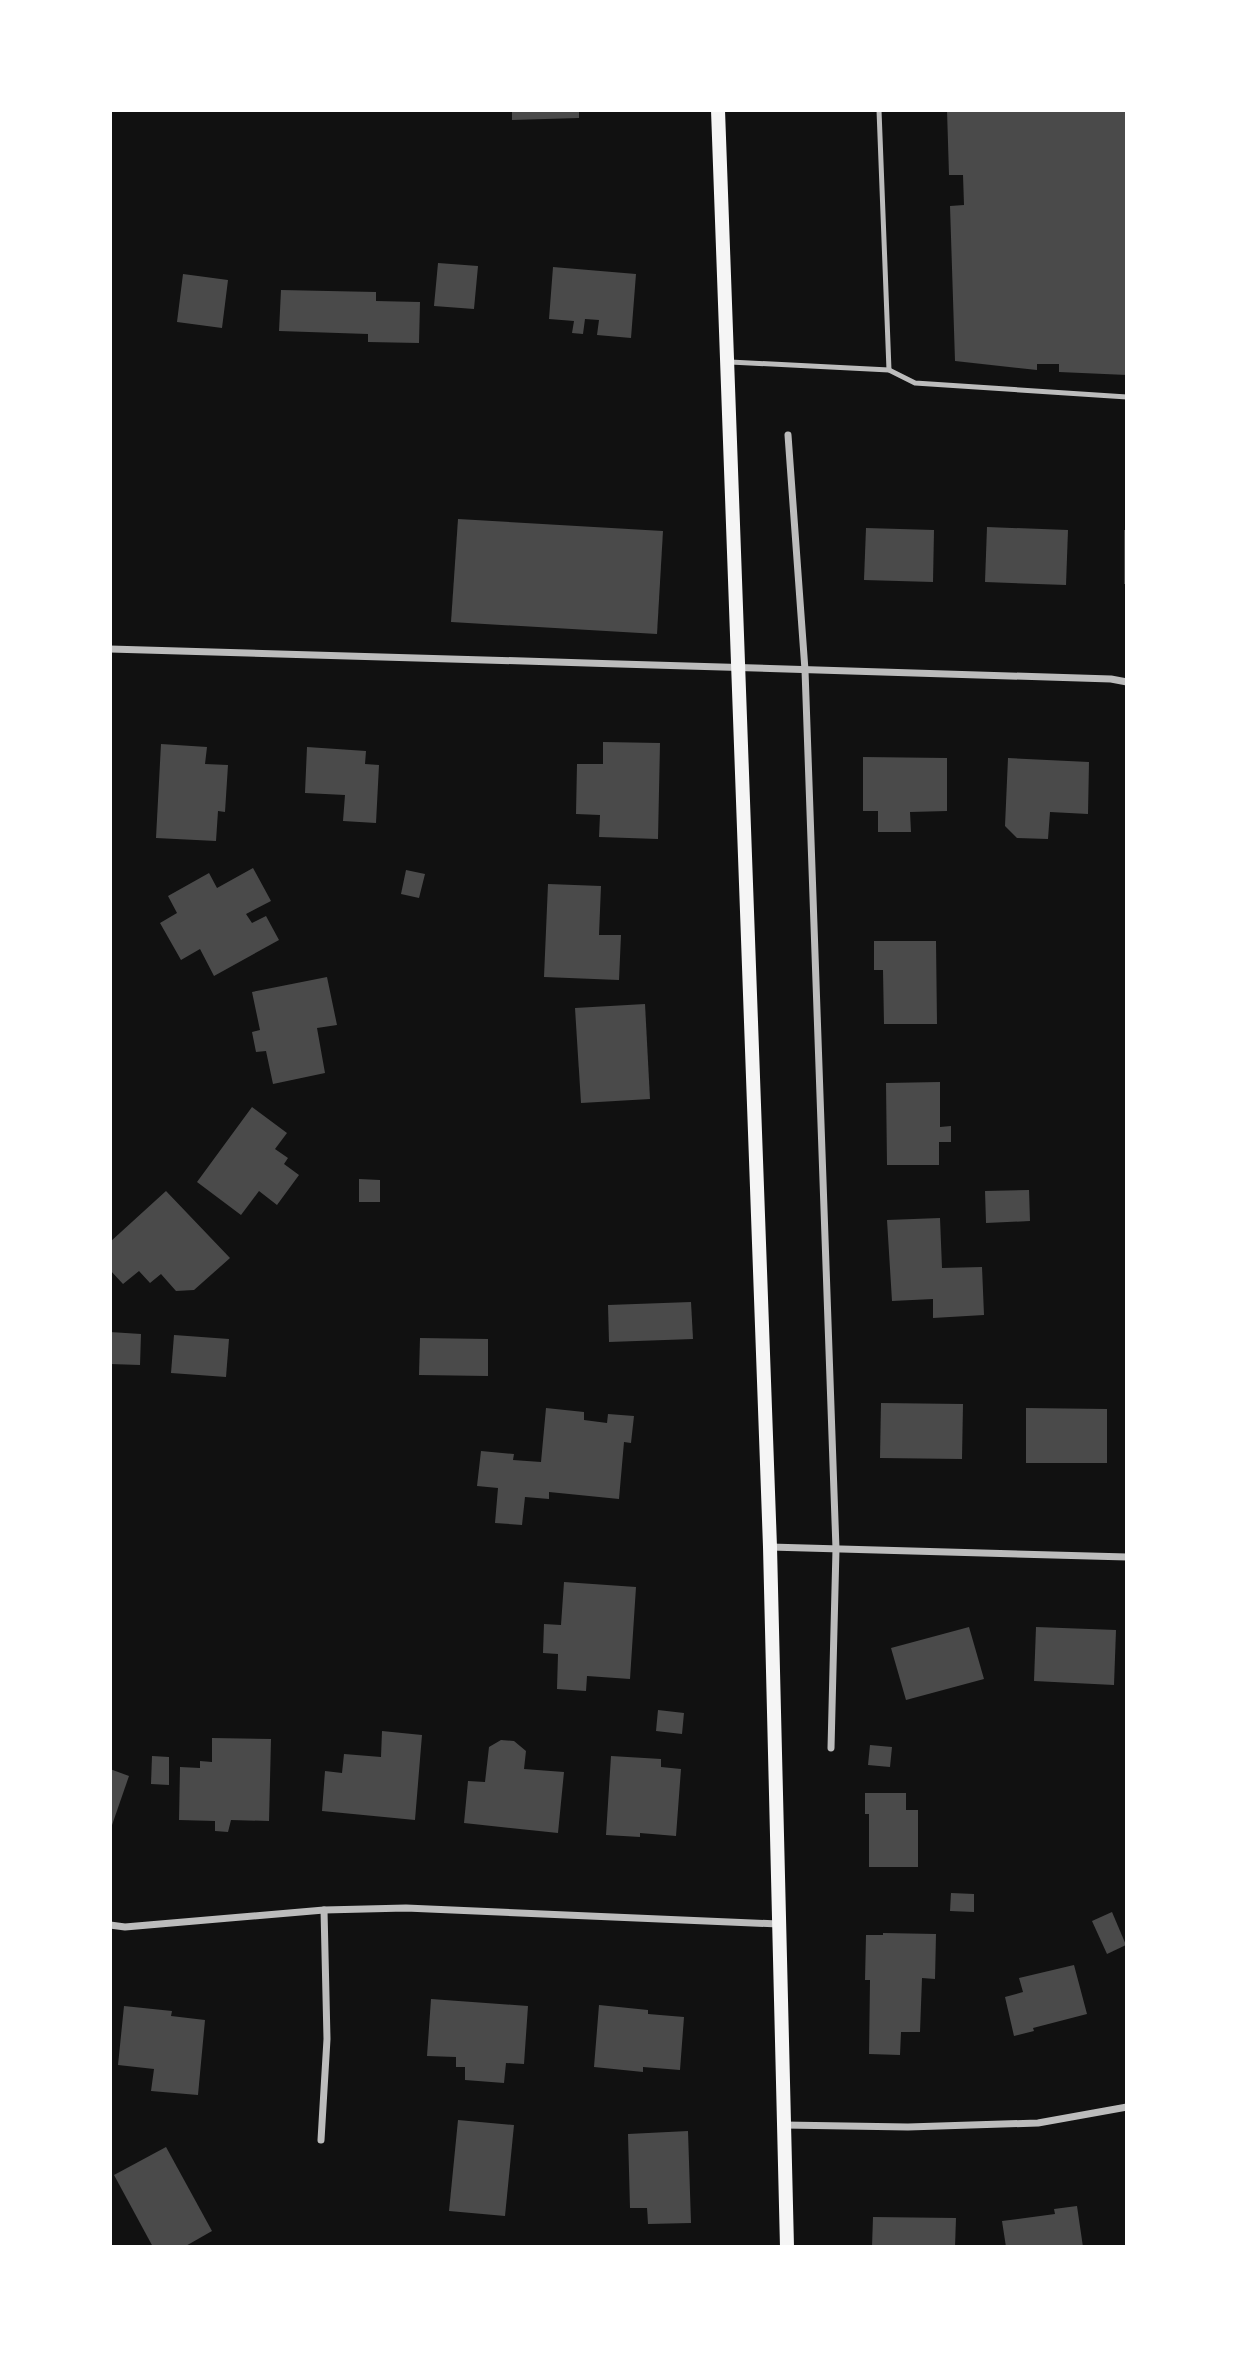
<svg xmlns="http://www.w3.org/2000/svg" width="1237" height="2357" viewBox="0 0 1237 2357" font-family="'Fira Sans',sans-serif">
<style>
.building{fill:#4a4a4a}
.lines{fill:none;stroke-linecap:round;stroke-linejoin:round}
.service{stroke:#bcbcbc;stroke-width:5}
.minor{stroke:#bcbcbc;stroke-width:7}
.secondary{stroke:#f5f5f5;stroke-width:14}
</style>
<rect width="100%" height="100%" fill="#111"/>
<g class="building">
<path d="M512 110H579V118L512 120Z"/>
<path d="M947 110H1127V375L1059 372V364H1037V370L955 361 950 206 964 205 963 175H949Z"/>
<path d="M438 263 478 266 474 309 434 306Z"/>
<path d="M553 267 636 274 631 338 597 335 599 320 585 319 583 334 572 333 574 321 549 319Z"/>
<path d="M183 274 228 280 222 328 177 322Z"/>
<path d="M281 290 376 292V301L420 302 419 343 368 342V334L279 331Z"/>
<path d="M458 519 663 531 657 634 451 622Z"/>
<path d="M987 527 1068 530 1066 585 985 582Z"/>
<path d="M866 528 934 530 933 582 864 580Z"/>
<rect x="1124" y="530" width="3" height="54"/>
<path d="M603 742 660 743 658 839 599 837 600 815 576 814 577 764H603Z"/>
<path d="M161 744 207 747 205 764 228 765 225 812 218 811 216 841 156 838Z"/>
<path d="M307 747 366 751 365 764 379 765 376 823 343 821 345 795 305 793Z"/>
<path d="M863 757 947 758V811L910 812 911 832H878V811H863Z"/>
<path d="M1008 758 1089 762 1088 814 1050 812 1048 839 1017 838 1005 826Z"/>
<path d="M253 868 271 901 246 914 252 923 266 916 279 940 214 976 200 949 181 960 160 923 177 913 168 896 209 873 217 888Z"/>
<path d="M406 870 425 874 419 898 401 894Z"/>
<path d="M548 884 601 886 599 935H621L619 980 544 977Z"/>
<path d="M874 941H936L937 1024H884L883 970H874Z"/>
<path d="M327 977 337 1025 317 1028 325 1073 273 1084 266 1051 256 1052 252 1032 260 1030 252 992Z"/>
<path d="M645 1004 650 1099 581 1103 575 1008Z"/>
<path d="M940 1082V1127L951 1126V1142H939V1165H887L886 1083Z"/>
<path d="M252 1107 287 1133 275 1149 288 1158 284 1164 299 1175 277 1205 259 1191 241 1215 197 1182Z"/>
<path d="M359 1179 380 1180V1202H359Z"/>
<path d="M1029 1190 1030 1221 986 1223 985 1191Z"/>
<path d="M166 1191 230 1258 194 1290 176 1291 161 1274 150 1283 139 1271 123 1284 110 1270V1242Z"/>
<path d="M940 1218 942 1268 982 1267 984 1315 933 1318V1299L892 1301 887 1220Z"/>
<path d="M691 1302 693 1339 609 1342 608 1305Z"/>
<path d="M110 1332 141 1334 140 1365 110 1364Z"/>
<path d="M174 1335 229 1339 226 1377 171 1373Z"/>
<path d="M420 1338 488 1339V1376L419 1375Z"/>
<path d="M881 1403 963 1404 962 1459 880 1458Z"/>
<path d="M546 1408 584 1412V1420L607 1423 608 1414 634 1416 631 1443 624 1442 619 1499 549 1492V1499L525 1497 522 1525 495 1523 498 1488 477 1486 481 1451 514 1454 513 1460 541 1462Z"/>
<path d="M1026 1408 1107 1409V1463H1026Z"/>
<path d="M564 1582 636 1587 630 1679 587 1676 586 1691 557 1689 558 1654 543 1653 544 1624 561 1625Z"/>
<path d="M969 1627 984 1679 906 1700 891 1648Z"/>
<path d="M1036 1627 1116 1630 1114 1685 1034 1681Z"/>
<path d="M658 1710 684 1713 682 1734 656 1731Z"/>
<path d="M382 1731 422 1735 415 1820 322 1811 325 1771 342 1773 344 1754 381 1757Z"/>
<path d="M212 1738 271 1739 269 1821 231 1820 228 1832 215 1831V1821L179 1820 180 1767 200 1768V1761L212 1762Z"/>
<path d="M501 1740 514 1741 526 1751 524 1769 564 1772 558 1833 464 1823 468 1781 485 1782 489 1747Z"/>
<path d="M870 1745 892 1747 890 1767 868 1765Z"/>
<path d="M152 1756 169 1757V1785L151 1784Z"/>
<path d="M611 1756 661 1759V1767L681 1769 676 1836 640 1833V1837L606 1835Z"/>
<path d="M110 1769 129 1776 111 1828H110Z"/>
<path d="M865 1793H906V1810H918V1867H869V1814H865Z"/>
<path d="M951 1893 974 1894V1912L950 1911Z"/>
<path d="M1112 1912 1126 1945 1107 1954 1092 1921Z"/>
<path d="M883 1933 936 1934 935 1979 922 1978 920 2032H901L900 2055 869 2054 870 1980H865L866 1935H883Z"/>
<path d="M1074 1965 1087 2014 1033 2028 1034 2031 1014 2036 1005 1997 1023 1992 1019 1978Z"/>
<path d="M431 1999 528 2006 524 2064 506 2063 504 2083 465 2080V2067H456V2057L427 2056Z"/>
<path d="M599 2005 648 2010V2014L684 2017 680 2070 643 2067V2072L594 2067Z"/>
<path d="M124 2006 172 2011 171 2016 205 2020 198 2095 151 2091 154 2069 118 2065Z"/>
<path d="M458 2120 514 2125 505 2216 449 2211Z"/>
<path d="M688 2131 691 2223 648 2224 647 2208H630L628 2134Z"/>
<path d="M166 2147 212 2231 184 2247H153L114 2175Z"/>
<path d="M1077 2206 1083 2247H1006L1002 2221 1055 2214 1054 2209Z"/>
<path d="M873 2217 956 2218 955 2247H872Z"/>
</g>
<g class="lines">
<g class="service">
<path d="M879 110 889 370"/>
<path d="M730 362 889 370 915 383 1127 397"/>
</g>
<g class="minor">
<path d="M788 435 805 670 836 1549 831 1748"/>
<path d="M110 649C444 658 777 669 1111 679L1127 682"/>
<path d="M770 1547 1127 1557"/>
<path d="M110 1925 125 1927 324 1910 406 1908 778 1924"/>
<path d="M784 2125 908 2127 1038 2123 1127 2107"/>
<path d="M321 2140 327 2039 324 1910"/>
</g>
<path class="secondary" d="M718 110 770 1547 787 2247"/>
</g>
<rect width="1237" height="2357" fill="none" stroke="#ffffff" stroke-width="224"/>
</svg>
